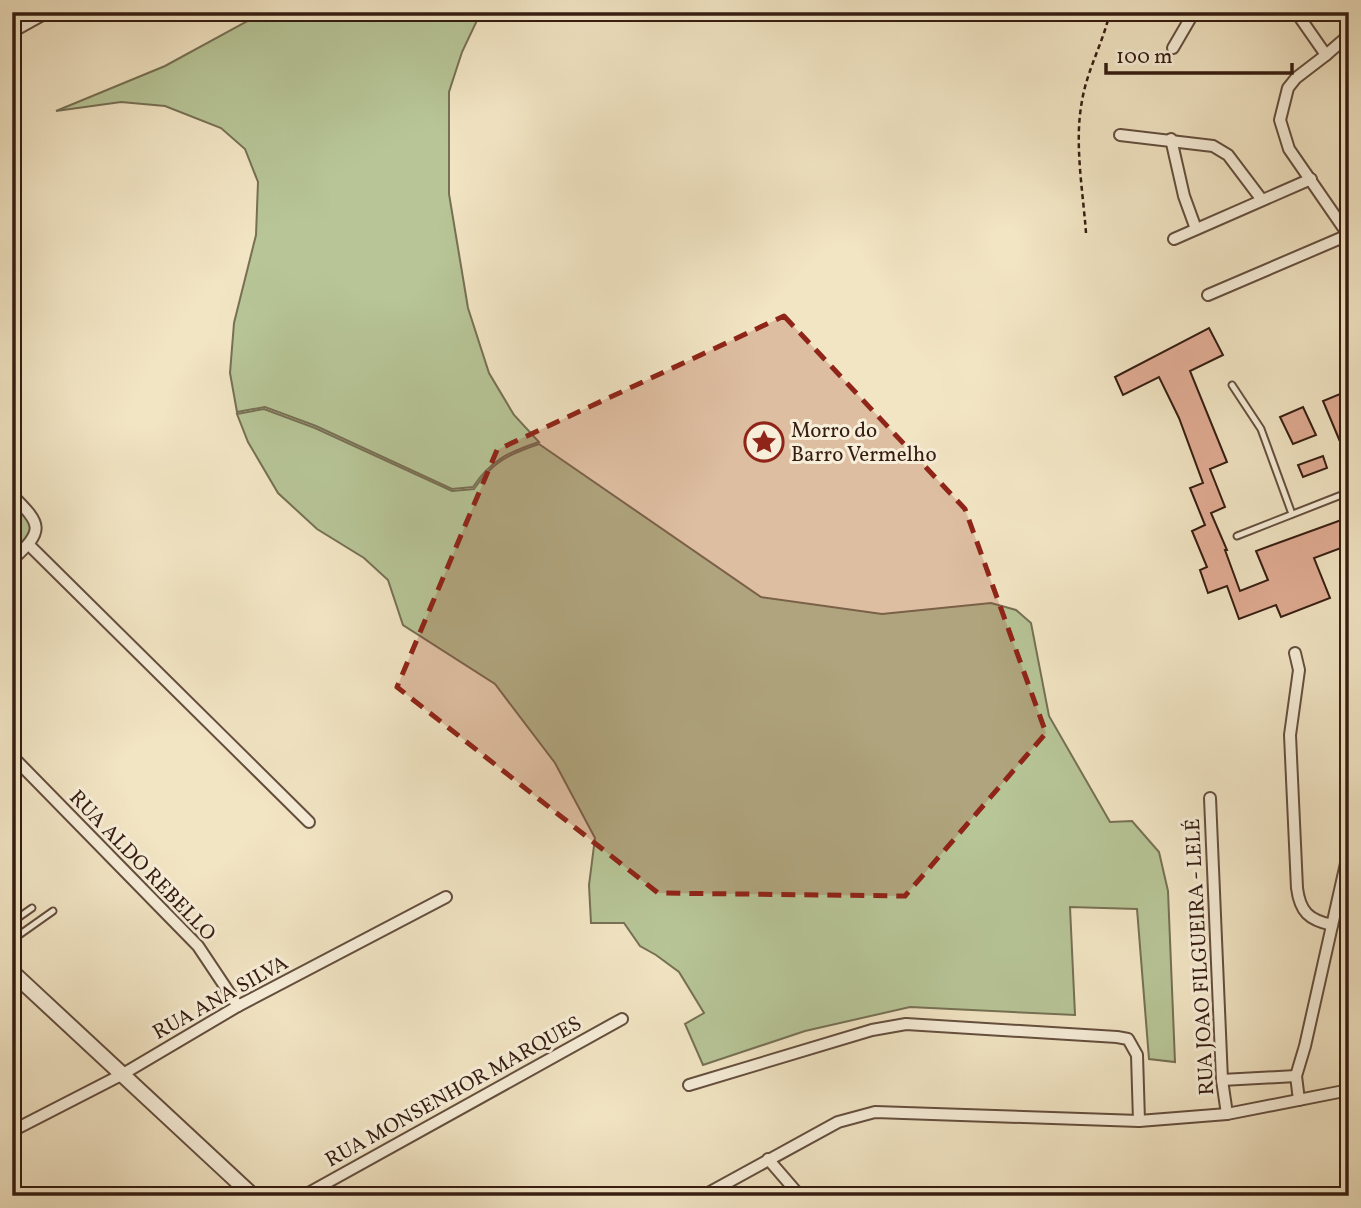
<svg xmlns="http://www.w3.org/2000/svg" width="1361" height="1208" viewBox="0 0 1361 1208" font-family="Vollkorn,serif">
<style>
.green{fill:#b7c597;stroke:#767054;stroke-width:2}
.building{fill:#e1ac94;stroke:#351c11;stroke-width:2}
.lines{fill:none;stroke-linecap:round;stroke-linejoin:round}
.service-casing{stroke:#644e3e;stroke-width:9}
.minor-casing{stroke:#644e3e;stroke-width:14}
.tertiary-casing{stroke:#644e3e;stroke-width:18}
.path{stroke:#351c11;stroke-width:2.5;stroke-dasharray:5 3.5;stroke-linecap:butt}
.service{stroke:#f7eed9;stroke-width:5}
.minor{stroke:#f7eed9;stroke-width:10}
.tertiary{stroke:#f7eed9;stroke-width:14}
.marked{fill:#8f2418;fill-opacity:0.2;stroke:#8f2418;stroke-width:5;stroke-dasharray:14 9;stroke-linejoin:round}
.labels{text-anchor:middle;stroke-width:6;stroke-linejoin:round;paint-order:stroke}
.poi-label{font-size:21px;fill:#351c11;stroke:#f7eed9;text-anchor:start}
.street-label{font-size:21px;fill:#351c11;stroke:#f7eed9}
</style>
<rect width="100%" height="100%" fill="#f2e5c4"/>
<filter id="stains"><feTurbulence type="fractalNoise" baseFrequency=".00286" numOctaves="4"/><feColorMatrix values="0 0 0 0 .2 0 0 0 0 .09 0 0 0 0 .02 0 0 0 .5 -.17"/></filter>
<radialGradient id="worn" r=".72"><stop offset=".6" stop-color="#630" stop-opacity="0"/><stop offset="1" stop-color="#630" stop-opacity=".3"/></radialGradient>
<g class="green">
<path d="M264 12H481L462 52 449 92V194L468 308 489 373 514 415 539 442C509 452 491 460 473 487L452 489 316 426 265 407 237 412 230 373 234 323 256 235 258 182 245 149 221 128 165 106 121 102 56 111 165 66Z"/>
<path d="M264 409 315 428 452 491 474 489C492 462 509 454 539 444L761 597 882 614 991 603 1016 610 1031 623 1049 716 1110 822 1132 821 1159 852 1168 891 1175 1062 1149 1059 1137 909 1070 907 1075 1015 910 1007 805 1031 703 1065 685 1024 704 1013 679 972 656 955 640 946 624 923H591L589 885 595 838 555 763 495 684 403 625 388 580 364 558 317 529 278 493 248 442 237 414Z"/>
<path d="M12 503 29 520 31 533 12 558Z"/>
</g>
<g class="building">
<path d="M1209 328 1223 355 1190 371 1227 462 1210 469 1225 507 1211 513 1227 550H1225L1240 591 1268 580 1256 551 1344 519 1349 531V545L1314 558 1330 598 1281 617 1276 605 1239 619 1227 586 1208 593 1200 570 1207 567 1192 531 1205 525 1190 488 1203 483 1179 418 1159 377 1123 395 1115 377Z"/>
<path d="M1340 394 1349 415V463L1323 401Z"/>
<path d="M1303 407 1316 435 1293 444 1280 417Z"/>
<path d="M1323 456 1327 468 1303 477 1298 465Z"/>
</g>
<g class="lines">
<g class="service-casing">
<g id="service">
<path d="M1232 385 1261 429 1292 514"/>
<path d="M1237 536 1349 492"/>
<path d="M12 922 32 908"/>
<path d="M12 940 53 911"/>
</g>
</g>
<g class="minor-casing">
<g id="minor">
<path d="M1296 12 1326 55"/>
<path d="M12 32 48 12"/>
<path d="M1349 35 1326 55 1296 78 1288 88 1280 120 1289 149 1349 236"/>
<path d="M1173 48 1194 12"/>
<path d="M1120 135 1213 146 1228 155 1262 200"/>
<path d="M1171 139 1184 196 1196 229"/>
<path d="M1174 239 1311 179"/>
<path d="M1208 295 1348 235"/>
<path d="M12 495C42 525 45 530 12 560"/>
<path d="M29 545 309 822"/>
<path d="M1295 653 1299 670 1290 735 1297 888C1300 912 1309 920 1332 925"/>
<path d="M12 756 198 946 238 1006"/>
<path d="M1210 798 1222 1080 1227 1114"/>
<path d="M1222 1080 1296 1076"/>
<path d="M689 1085 872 1030 906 1024 1117 1037 1128 1039 1137 1055 1139 1121"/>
<path d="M1299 1100 1296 1076 1305 1046 1349 850"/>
<path d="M12 1131 123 1074 238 1006 446 897"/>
<path d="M768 1159 800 1196"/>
<path d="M303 1196 622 1019"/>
<path d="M703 1196 838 1122 875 1112 1139 1121 1227 1114 1349 1090"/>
</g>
</g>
<g class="tertiary-casing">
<path id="tertiary" d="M12 972 253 1196"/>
</g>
<path class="path" d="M1086 233C1083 191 1074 143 1082 101 1087 70 1103 43 1110 12"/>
<use href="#service" class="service"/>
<use href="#minor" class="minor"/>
<use href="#tertiary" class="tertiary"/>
</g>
<path class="marked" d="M784 316 965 509 1046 733 905 896 658 893 397 687 497 450Z"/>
<defs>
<g id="sight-ring" transform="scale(2.0125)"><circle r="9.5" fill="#f7eed9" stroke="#8f2418" stroke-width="1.5"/><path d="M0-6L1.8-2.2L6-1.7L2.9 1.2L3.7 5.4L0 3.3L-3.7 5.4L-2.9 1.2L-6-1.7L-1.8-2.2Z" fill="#8f2418"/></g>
</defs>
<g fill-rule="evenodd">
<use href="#sight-ring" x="764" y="442"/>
</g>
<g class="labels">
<g class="poi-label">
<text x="791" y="437">Morro do<tspan x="791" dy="24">Barro Vermelho</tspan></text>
</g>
<g class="street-label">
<text transform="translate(143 865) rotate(46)" y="7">RUA ALDO REBELLO</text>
<text transform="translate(1199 957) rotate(-93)" y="7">RUA JOAO FILGUEIRA - LELÉ</text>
<text transform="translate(220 997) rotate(-29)" y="7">RUA ANA SILVA</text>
<text transform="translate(453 1091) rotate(-29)" y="7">RUA MONSENHOR MARQUES</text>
</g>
</g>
<rect width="1361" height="1208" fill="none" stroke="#f2e5c4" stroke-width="42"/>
<rect x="14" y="14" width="1333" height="1180" fill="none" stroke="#351c11" stroke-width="3.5"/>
<rect x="21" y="21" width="1319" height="1166" fill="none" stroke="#351c11" stroke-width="2"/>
<path d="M1106 63v10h186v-10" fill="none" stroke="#351c11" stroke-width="3.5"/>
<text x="1116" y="63" font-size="21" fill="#351c11" stroke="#f7eed9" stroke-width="5" paint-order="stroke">100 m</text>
<rect width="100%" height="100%" filter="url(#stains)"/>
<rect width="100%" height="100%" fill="url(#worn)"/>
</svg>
